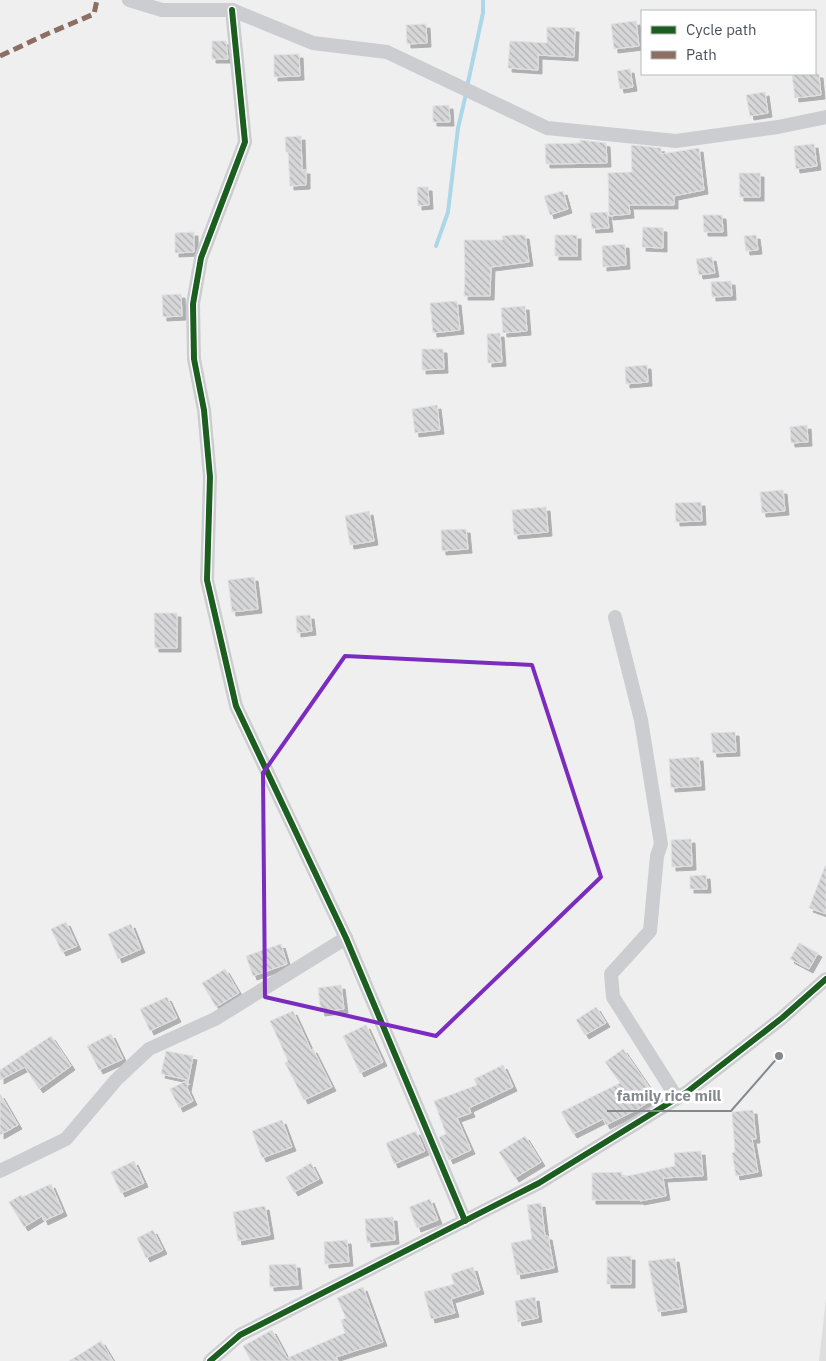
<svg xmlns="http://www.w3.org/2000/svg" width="826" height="1361" viewBox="0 0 826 1361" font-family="'IBM Plex Sans',sans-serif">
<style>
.education{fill:#dedede}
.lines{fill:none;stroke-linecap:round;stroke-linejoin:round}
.stream{stroke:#acd7e9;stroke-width:4}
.building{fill:url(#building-back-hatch);stroke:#e1e1e2;filter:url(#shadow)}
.minor{stroke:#cbcdd0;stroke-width:14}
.quiet{stroke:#8d6e63;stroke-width:5;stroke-dasharray:10 5;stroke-linecap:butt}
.cycleway-casing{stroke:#fff;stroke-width:9}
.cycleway{stroke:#1b5e20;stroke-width:6}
.marked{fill:none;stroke:#7b2cbf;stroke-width:4;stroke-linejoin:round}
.leader{fill:none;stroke:#83888e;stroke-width:2}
.callout-dot{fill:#83888e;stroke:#fff;stroke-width:2}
.callout-label{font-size:15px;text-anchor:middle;font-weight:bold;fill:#83888e;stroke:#fff;stroke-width:5;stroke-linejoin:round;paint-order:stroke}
</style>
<defs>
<pattern id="building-back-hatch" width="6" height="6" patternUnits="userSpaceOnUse" patternTransform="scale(1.25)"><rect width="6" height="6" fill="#d7d7d9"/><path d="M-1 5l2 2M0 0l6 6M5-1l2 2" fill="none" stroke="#b0b1b3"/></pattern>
<filter id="shadow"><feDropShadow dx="4" dy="4" stdDeviation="0" flood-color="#0004"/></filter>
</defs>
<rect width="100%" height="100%" fill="#f0efef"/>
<path class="education" d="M826 1298V1361H819Z"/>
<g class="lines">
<g class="stream">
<path d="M467 87 483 13V0"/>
<path d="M436 246 448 212 458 128 466 94"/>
</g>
</g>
<g class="building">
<path d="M636 21 639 46 614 49 611 24Z"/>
<path d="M426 24 427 43 407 44 406 25Z"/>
<path d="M547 27 575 28 574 57 538 55V70L508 68 510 41 547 43Z"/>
<path d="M212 41H226L228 59H212Z"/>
<path d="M299 54 300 76 274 77V55Z"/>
<path d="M630 69 633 87 620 89 617 71Z"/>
<path d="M792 74H819L821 95 795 98Z"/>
<path d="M765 92 768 113 750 116 746 95Z"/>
<path d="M449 105 450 122H433V106Z"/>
<path d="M301 136 302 170H306V185L290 186 288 152H286L285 137Z"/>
<path d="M580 140 606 143 607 163 546 164 545 144 580 143Z"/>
<path d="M814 144 817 166 796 169 794 146Z"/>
<path d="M631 145 661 148V154L699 148 704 190 674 196V205H629L630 214 609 216 608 173 632 172Z"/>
<path d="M739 173H760V197H740Z"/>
<path d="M417 187H428L429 205 418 206Z"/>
<path d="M563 191 568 209 550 215 544 196Z"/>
<path d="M607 212 609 228 592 229 590 213Z"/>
<path d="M703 215H722L723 232H704Z"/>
<path d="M643 227 663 228V248L642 247Z"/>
<path d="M194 232V252L175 253V233Z"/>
<path d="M512 235H525L529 262 491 267 490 296H464L465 274 464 240H503L502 236Z"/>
<rect x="555" y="235" width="22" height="21"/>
<path d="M756 235 758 250 746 251 744 236Z"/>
<path d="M625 244 626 265 603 267 602 246Z"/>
<path d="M712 257 715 273 699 275 696 259Z"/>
<path d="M731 281 732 296 712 297 711 282Z"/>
<path d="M181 294 182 316 163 317 162 295Z"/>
<path d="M457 301 460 330 433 333 430 303Z"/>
<path d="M525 306 527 331 503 333 501 308Z"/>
<path d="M500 333 502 362 488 363 487 334Z"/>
<path d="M422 349H443L444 369 422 370Z"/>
<path d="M647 365 648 382 626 384 625 367Z"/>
<path d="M437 405 440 430 415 433 412 409Z"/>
<path d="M807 425 808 442 791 443 790 427Z"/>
<path d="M783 490 785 511 762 513 760 492Z"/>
<path d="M701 502 702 521 676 522 675 503Z"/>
<path d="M546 507 548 532 514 535 512 510Z"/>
<path d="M369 511 374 541 350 545 345 516Z"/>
<path d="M466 529 468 549 442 551 441 530Z"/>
<path d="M254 577 258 609 232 612 228 580Z"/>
<path d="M154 613H177V648H155Z"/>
<path d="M310 615 312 631 297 633 296 616Z"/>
<path d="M735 732 736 752 713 753 711 733Z"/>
<path d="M699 757 701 786 671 788 669 759Z"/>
<path d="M691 839 692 866 672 867 671 840Z"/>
<path d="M825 866H826V914L809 908Z"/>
<path d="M706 875 707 889H690V876Z"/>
<path d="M66 922 77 946 62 952 51 929Z"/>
<path d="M131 924 141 949 118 959 108 934Z"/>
<path d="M799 943 818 953 809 969 790 959Z"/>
<path d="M281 944 287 964 253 976 246 956Z"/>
<path d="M225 969 239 993 216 1007 202 983Z"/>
<path d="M341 985 344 1009 321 1012 318 988Z"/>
<path d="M167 997 177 1018 150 1031 140 1009Z"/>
<path d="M596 1007 606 1023 585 1035 576 1020Z"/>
<path d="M293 1011 311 1050 313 1049 332 1087 304 1100 285 1063 288 1061 270 1021Z"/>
<path d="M366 1025 383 1062 360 1073 343 1036Z"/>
<path d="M111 1034 123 1059 99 1070 87 1046Z"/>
<path d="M51 1036 71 1066 39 1089 25 1067 0 1080V1070Z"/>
<path d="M623 1049 656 1097 638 1109 606 1125 603 1119 573 1134 561 1112 620 1083 605 1062Z"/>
<path d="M166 1051 193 1056 187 1088 193 1101 179 1108 170 1089 188 1080 161 1074Z"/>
<path d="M503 1065 513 1087 469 1108 471 1113 457 1118 471 1150 449 1160 439 1137 446 1134 434 1101 477 1085 474 1079Z"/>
<path d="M0 1094 18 1125 0 1135Z"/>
<path d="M753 1110 756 1139H752L758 1172 736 1176 732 1153 735 1152 732 1112Z"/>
<path d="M282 1120 292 1147 262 1158 252 1131Z"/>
<path d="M416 1131 425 1151 394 1164 386 1143Z"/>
<path d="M525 1136 541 1162 515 1178 499 1152Z"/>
<path d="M701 1151 703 1176 663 1178 666 1196 640 1201V1200H592V1173L622 1172V1177L675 1166 674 1153Z"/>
<path d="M134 1161 144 1183 121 1193 111 1172Z"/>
<path d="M311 1163 319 1179 294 1192 286 1177Z"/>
<path d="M51 1184 63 1212 44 1221 42 1216 24 1227 9 1202 21 1195 22 1197Z"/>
<path d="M430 1199 438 1220 417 1228 409 1207Z"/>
<path d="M541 1203 545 1236H548L554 1268 517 1275 511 1243 532 1239 527 1205Z"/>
<path d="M265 1206 270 1235 238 1241 233 1212Z"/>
<path d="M393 1217 395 1240 367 1243 365 1219Z"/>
<path d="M153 1230 163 1250 146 1258 137 1238Z"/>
<path d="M347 1240 349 1262 325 1264 324 1242Z"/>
<path d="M631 1256V1284H607V1257Z"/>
<path d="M675 1258 683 1308 658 1312 648 1261Z"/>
<path d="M296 1264 298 1285 270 1287 269 1265Z"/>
<path d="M473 1267 480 1290 451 1299 455 1313 431 1319 424 1292 454 1284 451 1274Z"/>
<path d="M363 1287 383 1342 336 1357 338 1361H251L243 1346 272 1330 287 1358 345 1333 341 1320 346 1318 337 1298Z"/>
<path d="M535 1297 538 1318 518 1322 515 1301Z"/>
<path d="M101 1341 113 1361H69Z"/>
</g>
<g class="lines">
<g class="minor">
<path d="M129 0 162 10H232L313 43 387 52 547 128 676 141 778 127 826 117"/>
<path d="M232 10 245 142 201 258 193 304 194 359 204 410 210 477 207 580 236 706 346 938 465 1221"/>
<path d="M615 617 641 720 661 844 657 856 650 931 611 974 613 997 677 1098"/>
<path d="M0 1171 66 1139 116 1080 149 1049 215 1019 346 938"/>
<path d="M210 1361 240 1335 539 1183 687 1092 782 1018 826 979"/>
</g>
<path class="quiet" d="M0 56 47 34 94 14 97 0"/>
<g class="cycleway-casing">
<g id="cycleway">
<path d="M232 10 245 142 201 258 193 304 194 359 204 410 210 477 207 580 236 706 346 938 465 1221"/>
<path d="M210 1361 240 1335 539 1183 687 1092 782 1018 826 979"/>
</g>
</g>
<use href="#cycleway" class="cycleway"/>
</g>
<path class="marked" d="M345 656 532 665 601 877 436 1036 265 997 263 773Z"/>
<path class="leader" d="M779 1056L731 1111H607"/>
<circle class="callout-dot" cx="779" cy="1056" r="5"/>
<g class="callout-label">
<text x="669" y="1101">family rice mill</text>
</g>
<rect x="641" y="10" width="175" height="65" fill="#ffffff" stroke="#b6b9bd"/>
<rect x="651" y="26" width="25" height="8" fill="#1b5e20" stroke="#b6b9bd"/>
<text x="686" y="35" font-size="15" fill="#48505a">Cycle path</text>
<rect x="651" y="51" width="25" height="8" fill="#8d6e63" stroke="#b6b9bd"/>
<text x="686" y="60" font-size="15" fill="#48505a">Path</text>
</svg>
